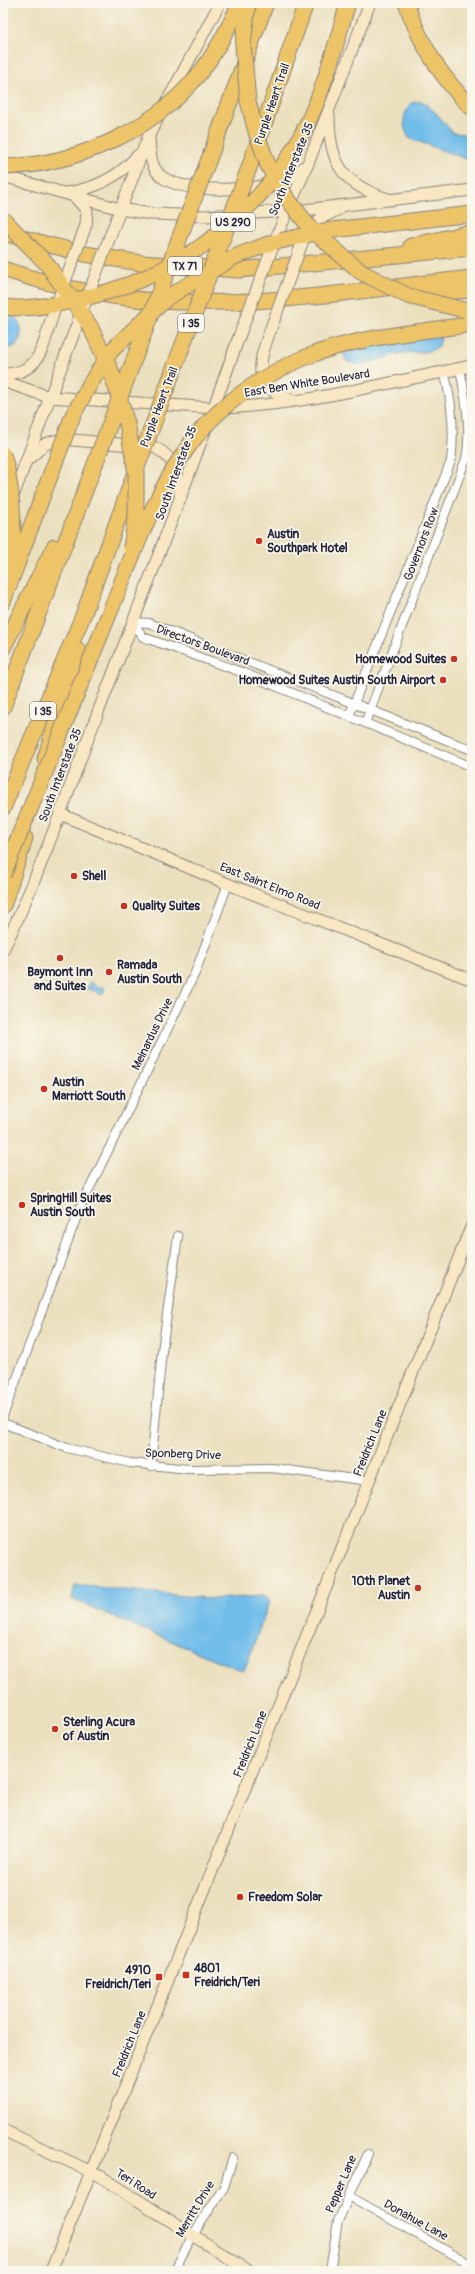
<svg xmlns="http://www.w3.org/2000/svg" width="475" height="2274" viewBox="0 0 475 2274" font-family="Pangolin,sans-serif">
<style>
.water{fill:#71bdea;stroke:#4a7092}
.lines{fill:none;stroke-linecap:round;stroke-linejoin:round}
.street-casing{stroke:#86817c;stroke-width:10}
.secondary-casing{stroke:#86817c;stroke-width:13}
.highway-casing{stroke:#86817c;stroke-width:17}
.street{stroke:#fff;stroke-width:8}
.secondary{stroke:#f8e7c3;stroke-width:11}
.highway{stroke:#eec469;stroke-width:15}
.secondary-bridge-casing{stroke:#86817c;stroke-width:13;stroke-linecap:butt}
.highway-bridge-casing{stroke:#86817c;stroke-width:17;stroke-linecap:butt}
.secondary-bridge{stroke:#f8e7c3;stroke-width:11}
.highway-bridge{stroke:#eec469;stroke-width:15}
.poi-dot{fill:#c8321e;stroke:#fbf7ec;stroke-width:1.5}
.labels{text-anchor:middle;stroke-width:3.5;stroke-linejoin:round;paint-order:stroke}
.shield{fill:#fbf7ec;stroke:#636270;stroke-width:1}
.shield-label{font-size:11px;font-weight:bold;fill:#22223b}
.street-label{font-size:12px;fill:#22223b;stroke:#fbf7ec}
.poi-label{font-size:12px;font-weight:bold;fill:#22223b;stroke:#fbf7ec;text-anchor:start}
</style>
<rect width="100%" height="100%" fill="#fbf7ec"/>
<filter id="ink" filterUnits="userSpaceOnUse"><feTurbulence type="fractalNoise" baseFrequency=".025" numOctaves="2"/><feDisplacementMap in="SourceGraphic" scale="8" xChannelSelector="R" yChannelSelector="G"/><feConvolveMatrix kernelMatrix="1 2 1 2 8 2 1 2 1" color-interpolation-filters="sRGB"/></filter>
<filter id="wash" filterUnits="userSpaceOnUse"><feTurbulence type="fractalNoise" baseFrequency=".012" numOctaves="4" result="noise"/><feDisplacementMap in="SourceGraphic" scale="16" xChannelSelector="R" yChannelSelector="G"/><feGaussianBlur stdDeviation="0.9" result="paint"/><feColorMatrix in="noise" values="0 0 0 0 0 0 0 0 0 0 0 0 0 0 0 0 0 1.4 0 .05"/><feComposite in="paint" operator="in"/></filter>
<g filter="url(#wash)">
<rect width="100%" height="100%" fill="#ebe0be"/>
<g class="water">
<path d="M422 101 437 114 453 133 472 135V161L409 138C402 125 402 116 411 103Z"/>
<path d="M3 307C17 317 29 329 15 346L3 350Z"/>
<path d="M438 328 441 337 439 346C427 355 411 351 397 354 381 358 363 369 346 361L342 348Z"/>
<path d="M90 982 98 987H104V992L101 995 96 991 87 989Z"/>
<path d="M75 1585 216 1599 262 1596 270 1600 244 1671 213 1659 72 1599Z"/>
</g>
</g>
<g filter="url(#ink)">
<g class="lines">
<g class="street-casing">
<g id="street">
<path d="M133 622 143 637 244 673 472 767"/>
<path d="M133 622 149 623 175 633 472 750"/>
<path d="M349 716 451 461C455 430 452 401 444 371"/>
<path d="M365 723 466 459C472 429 465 398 460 368"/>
<path d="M3 1416 80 1208 195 973 228 884"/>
<path d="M3 1423 67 1448 130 1463 189 1469 272 1468 369 1481"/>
<path d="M151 1466 162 1351 178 1236"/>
<path d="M349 2196 472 2265"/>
<path d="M174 2271 193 2235 224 2187 233 2158"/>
<path d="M330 2271 338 2221 368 2154"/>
</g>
</g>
<g class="secondary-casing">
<g id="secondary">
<path d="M329 116C329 163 343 185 388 199"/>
<path d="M149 138C150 152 150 168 162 177 187 195 264 191 290 178 296 176 300 171 304 167"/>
<path d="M3 176 120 209 151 214 206 216 304 210 472 190"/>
<path d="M66 193C94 189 120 176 138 155"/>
<path d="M75 197 87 211 86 225"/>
<path d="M112 231 149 135 220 3"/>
<path d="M306 234 321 218 339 209"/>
<path d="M276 238 309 161 370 3"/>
<path d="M270 331C258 364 251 387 292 400"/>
<path d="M3 374C42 374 43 344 53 314"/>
<path d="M3 381 49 397 214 408C299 407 389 382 472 366"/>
<path d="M30 458 45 444 61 439 154 447C177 458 177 476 181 498"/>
<path d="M3 523 78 322"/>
<path d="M60 814 228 884 472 980"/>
<path d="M3 950C38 879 64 802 92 728 143 597 193 467 240 334"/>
<path d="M3 2130 100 2176 249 2271"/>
<path d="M51 2271 472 1225"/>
</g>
</g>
<g class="highway-casing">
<g id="highway">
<path d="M406 3C420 44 441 78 472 108"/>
<path d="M209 159 266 3"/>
<path d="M249 168 306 3"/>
<path d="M3 233 85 254 141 263 238 270 472 248"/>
<path d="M411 246 472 232"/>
<path d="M3 269C59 288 122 301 182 302 279 305 376 288 472 278"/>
<path d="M423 293 472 290"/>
<path d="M3 602 8 588"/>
<path d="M3 648 54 547"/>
<path d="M3 707 95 464"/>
<path d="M45 759 78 650"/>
<path d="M3 808 84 613 133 478"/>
<path d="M3 906 25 838"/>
</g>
</g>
<use href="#street" class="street"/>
<use href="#secondary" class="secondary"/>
<use href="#highway" class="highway"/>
<g class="secondary-bridge-casing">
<g id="secondary-bridge">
<path d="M53 314 86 225"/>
<path d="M78 322 112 231"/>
<path d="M270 331 305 235"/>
<path d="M240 334 276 238"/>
</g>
</g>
<g class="highway-bridge-casing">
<g id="highway-bridge">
<path d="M248 3 243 45 248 101 256 132 268 165 286 197 311 229 361 272 408 296 472 312"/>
<path d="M3 167C80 165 163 127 208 62 220 44 231 23 240 3"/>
<path d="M3 219 47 264 90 326 111 371 127 423 136 473V516L131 548"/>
<path d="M3 307C35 311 80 300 110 291 202 262 280 194 316 104 329 71 338 37 348 3"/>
<path d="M3 454C14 492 15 530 10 570"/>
<path d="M95 464 209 159"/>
<path d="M136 470 249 168"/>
<path d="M8 588 73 415 90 384 111 351 168 297 234 257 271 243 324 231 472 214"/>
<path d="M3 875C38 790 73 704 107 619 131 561 152 498 188 447 215 408 262 375 306 357 357 336 417 333 472 324"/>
</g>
</g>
<use href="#secondary-bridge" class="secondary-bridge"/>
<use href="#highway-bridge" class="highway-bridge"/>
</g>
</g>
<g class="poi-dot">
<circle cx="259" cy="541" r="4"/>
<circle cx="454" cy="659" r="4"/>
<circle cx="443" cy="680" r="4"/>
<circle cx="74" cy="876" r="4"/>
<circle cx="124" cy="906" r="4"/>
<circle cx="60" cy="958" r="4"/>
<circle cx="109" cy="972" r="4"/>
<circle cx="44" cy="1089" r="4"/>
<circle cx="22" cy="1205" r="4"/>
<circle cx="418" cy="1588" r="4"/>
<circle cx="55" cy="1729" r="4"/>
<circle cx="240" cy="1897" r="4"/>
<rect x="182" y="1971" width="8" height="8" rx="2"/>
<rect x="155" y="1973" width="8" height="8" rx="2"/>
</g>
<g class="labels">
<g class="shield">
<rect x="211" y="213" width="44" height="18" rx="3"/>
<rect x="168" y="257" width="34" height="18" rx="3"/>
<rect x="178" y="314" width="26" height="18" rx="3"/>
<rect x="30" y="702" width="26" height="18" rx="3"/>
</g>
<g class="shield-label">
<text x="233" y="226">US 290</text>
<text x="185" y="270">TX 71</text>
<text x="191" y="327">I 35</text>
<text x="43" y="715">I 35</text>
</g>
<g class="street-label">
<text transform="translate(272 104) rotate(-71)" y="4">Purple Heart Trail</text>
<text transform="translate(291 169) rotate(-68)" y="4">South Interstate 35</text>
<text transform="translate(307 383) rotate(-9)" y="4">East Ben White Boulevard</text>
<text transform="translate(159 407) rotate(-69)" y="4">Purple Heart Trail</text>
<text transform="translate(176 473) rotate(-70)" y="4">South Interstate 35</text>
<text transform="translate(421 544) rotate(-69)" y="4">Governors Row</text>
<text transform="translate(203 645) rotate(20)" y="4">Directors Boulevard</text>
<text transform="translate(60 775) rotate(-69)" y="4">South Interstate 35</text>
<text transform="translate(270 886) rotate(22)" y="4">East Saint Elmo Road</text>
<text transform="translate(152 1034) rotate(-64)" y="4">Meinardus Drive</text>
<text transform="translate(370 1443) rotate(-68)" y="4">Freidrich Lane</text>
<text transform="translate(183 1454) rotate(2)" y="4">Sponberg Drive</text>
<text transform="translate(250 1744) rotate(-68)" y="4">Freidrich Lane</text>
<text transform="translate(129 2044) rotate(-68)" y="4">Freidrich Lane</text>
<text transform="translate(136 2184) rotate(33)" y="4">Teri Road</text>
<text transform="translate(341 2184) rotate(-67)" y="4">Pepper Lane</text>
<text transform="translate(195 2209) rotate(-59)" y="4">Merritt Drive</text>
<text transform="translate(416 2220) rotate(29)" y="4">Donahue Lane</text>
</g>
<g class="poi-label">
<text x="267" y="538">Austin<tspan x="267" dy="14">Southpark Hotel</tspan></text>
<text x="446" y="663" text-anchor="end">Homewood Suites</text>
<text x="435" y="684" text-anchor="end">Homewood Suites Austin South Airport</text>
<text x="82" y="880">Shell</text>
<text x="132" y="910">Quality Suites</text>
<text x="117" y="969">Ramada<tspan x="117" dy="14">Austin South</tspan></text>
<text x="60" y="976" text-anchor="middle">Baymont Inn<tspan x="60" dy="14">and Suites</tspan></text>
<text x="52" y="1086">Austin<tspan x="52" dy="14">Marriott South</tspan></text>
<text x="30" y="1202">SpringHill Suites<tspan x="30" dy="14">Austin South</tspan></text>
<text x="410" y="1585" text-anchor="end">10th Planet<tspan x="410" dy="14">Austin</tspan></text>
<text x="63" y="1726">Sterling Acura<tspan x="63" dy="14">of Austin</tspan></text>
<text x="248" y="1901">Freedom Solar</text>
<text x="194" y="1972">4801<tspan x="194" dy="14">Freidrich/Teri</tspan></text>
<text x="151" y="1974" text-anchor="end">4910<tspan x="151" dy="14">Freidrich/Teri</tspan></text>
</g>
</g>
<rect width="475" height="2274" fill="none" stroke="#fbf7ec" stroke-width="16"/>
</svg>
